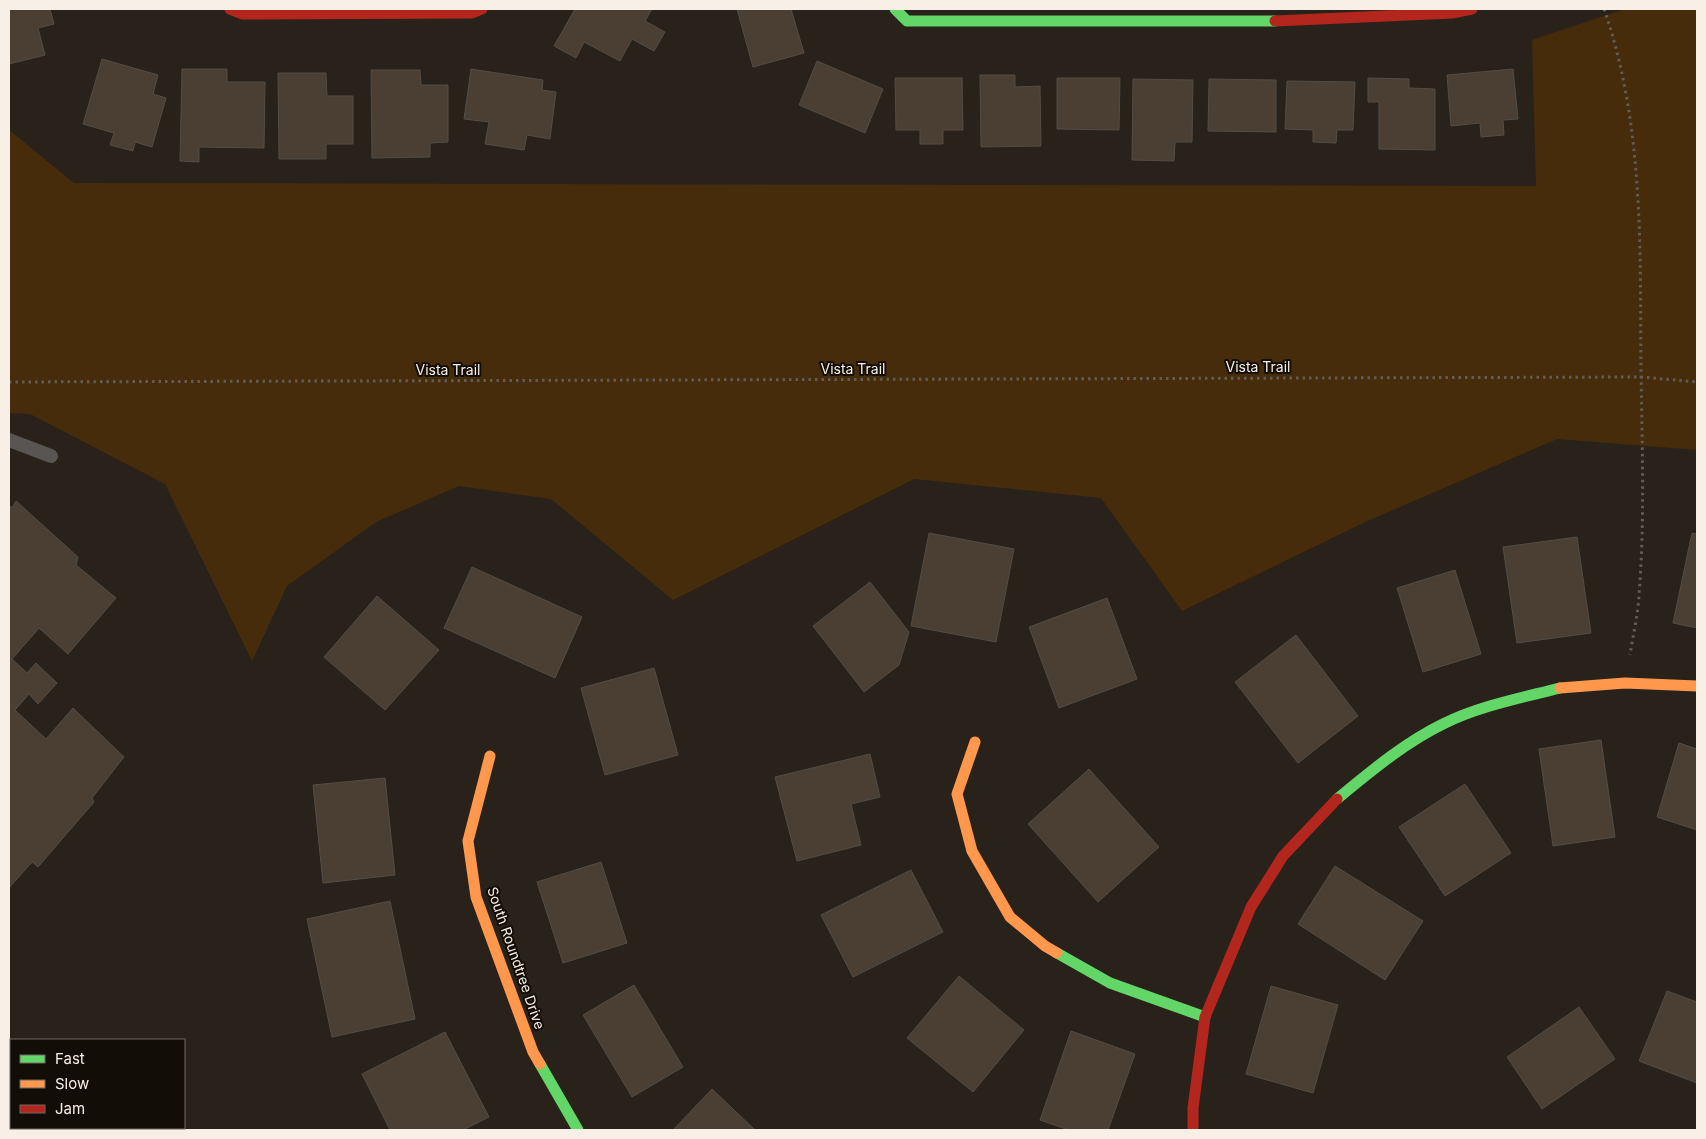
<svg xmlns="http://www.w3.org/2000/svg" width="1706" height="1139" viewBox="0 0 1706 1139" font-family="Inter,sans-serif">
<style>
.green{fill:#462c0a}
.building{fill:#4a3f32;stroke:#534d47}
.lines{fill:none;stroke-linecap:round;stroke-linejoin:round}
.path{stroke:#605d59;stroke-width:3;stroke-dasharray:2.5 4;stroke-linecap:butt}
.lane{stroke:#585552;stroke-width:14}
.fast{stroke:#63d668;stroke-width:11}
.slow{stroke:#ff974d;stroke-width:11}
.jam{stroke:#b3261e;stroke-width:11}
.labels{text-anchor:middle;stroke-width:4;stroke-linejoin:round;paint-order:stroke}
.street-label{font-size:14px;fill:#f8f0e6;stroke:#130d07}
</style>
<rect width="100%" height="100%" fill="#29221a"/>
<path class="green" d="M1625 9H1697V450L1557 439 1363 523 1182 611 1101 498 914 479 673 600 551 499 459 486 376 522 287 586 252 661 165 484 30 414 9 413V130L74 183 1536 186 1532 40Z"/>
<g class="building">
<path d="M9 9H50L54 24 38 28 45 55 9 64Z"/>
<path d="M575 9H652L645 21 665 32 654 51 632 39 620 61 584 42 576 58 554 46Z"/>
<path d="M737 9H791L804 53 753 67Z"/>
<path d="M102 59 158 75 153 94 166 98 152 147 135 142 133 151 110 145 114 133 83 124Z"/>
<path d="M817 61 883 89 865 133 799 105Z"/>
<path d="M182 69H227V82H265L264 148 199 147V162L180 161Z"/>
<path d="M471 69 543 80 542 90 556 92 550 139 527 135 524 150 485 144 489 122 464 119Z"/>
<path d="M1513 69 1518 119 1503 120 1504 135 1481 137 1480 123 1451 126 1447 75Z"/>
<path d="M371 70H420L421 85H448V142L430 143V157L372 158Z"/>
<path d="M278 73H326L327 96H353V144H326V159H279Z"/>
<path d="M980 75H1015V87L1040 86 1041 146 981 147Z"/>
<path d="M895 78H962L963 130H943V144H920V130H896Z"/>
<path d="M1057 78H1120L1119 130 1057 129Z"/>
<path d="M1368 78 1409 79V88L1435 89V150L1379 149V102H1368Z"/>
<path d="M1133 79 1193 80 1192 142H1175L1174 161 1132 160Z"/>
<path d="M1209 79 1276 80V132L1208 131Z"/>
<path d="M1287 81 1355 82 1353 130H1337L1336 143 1313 142V130L1285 129Z"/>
<path d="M16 501 78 557 76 565 116 598 68 654 39 628 12 659 27 673 36 663 57 683 38 704 29 694 15 710 46 739 73 708 124 757 92 798 94 802 38 867 32 862 9 888V505L12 508Z"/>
<path d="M929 533 1014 549 996 642 911 626Z"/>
<path d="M1692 533 1697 534V628L1673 623Z"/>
<path d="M1577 537 1591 633 1517 643 1503 547Z"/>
<path d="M472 567 582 617 555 678 444 628Z"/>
<path d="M1455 570 1481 654 1423 672 1397 588Z"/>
<path d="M870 582 909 632 899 665 864 692 813 626Z"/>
<path d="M377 596 439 650 385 710 324 657Z"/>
<path d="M1107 598 1137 679 1059 708 1029 627Z"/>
<path d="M1296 635 1358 716 1298 763 1235 682Z"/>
<path d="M654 668 678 755 605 775 581 688Z"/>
<path d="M1601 740 1615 837 1553 846 1539 749Z"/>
<path d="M1679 743 1697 749V830L1657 817Z"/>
<path d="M870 754 880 797 851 804 861 845 797 861 775 777Z"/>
<path d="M1089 769 1159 847 1098 902 1028 824Z"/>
<path d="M385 778 395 875 323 883 313 785Z"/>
<path d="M1465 784 1511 853 1445 896 1399 827Z"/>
<path d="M601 862 627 943 563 963 537 882Z"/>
<path d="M1335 866 1423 921 1385 980 1298 924Z"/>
<path d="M911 870 943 932 853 977 821 915Z"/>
<path d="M390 901 415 1019 332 1037 307 919Z"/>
<path d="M959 976 1024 1030 973 1092 907 1038Z"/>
<path d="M634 985 683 1067 632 1097 583 1015Z"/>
<path d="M1271 986 1338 1005 1313 1093 1246 1074Z"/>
<path d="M1667 991 1697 1002V1083L1639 1061Z"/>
<path d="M1579 1007 1615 1059 1542 1109 1507 1057Z"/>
<path d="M1071 1031 1135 1054 1108 1130H1069L1040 1120Z"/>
<path d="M445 1032 489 1117 463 1130H390L362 1074Z"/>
<path d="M712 1089 755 1130H673Z"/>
</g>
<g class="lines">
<g class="path">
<path d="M1604 9C1644 124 1640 248 1641 368 1642 444 1645 520 1639 595 1638 615 1633 635 1630 655"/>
<path d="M9 382 1641 377 1697 382"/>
</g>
<path class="lane" d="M9 440 51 456"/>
<g class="fast">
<path d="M895 9 907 21H1275"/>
<path d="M1337 799C1370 772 1404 743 1443 724 1479 706 1521 698 1560 688"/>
<path d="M1057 953 1110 983 1205 1017"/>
<path d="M540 1064 578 1130"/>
</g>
<g class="slow">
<path d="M1560 688 1625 683 1697 686"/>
<path d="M975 742 957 794 972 851 1010 917 1045 946 1057 953"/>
<path d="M490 756 468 841 476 897 533 1052 540 1064"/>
</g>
<g class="jam">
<path d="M230 9 243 14 472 13 482 9"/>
<path d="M1275 21 1452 13 1472 9"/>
<path d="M1193 1130V1108L1205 1017 1251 907 1283 856 1337 799"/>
</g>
</g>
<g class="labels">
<g class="street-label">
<text x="1258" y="372">Vista Trail</text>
<text x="853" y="374">Vista Trail</text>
<text x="448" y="375">Vista Trail</text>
<text transform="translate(516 958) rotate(71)" y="5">South Roundtree Drive</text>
</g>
</g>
<rect width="1706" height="1139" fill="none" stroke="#f8f0e6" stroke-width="20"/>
<rect x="10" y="1039" width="175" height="90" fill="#130d07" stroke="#6f6860"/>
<rect x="20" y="1055" width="25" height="8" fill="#63d668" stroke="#6f6860"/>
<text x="55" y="1064" font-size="15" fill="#f8f0e6">Fast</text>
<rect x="20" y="1080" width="25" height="8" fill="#ff974d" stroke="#6f6860"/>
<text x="55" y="1089" font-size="15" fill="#f8f0e6">Slow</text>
<rect x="20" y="1105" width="25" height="8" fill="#b3261e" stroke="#6f6860"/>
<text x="55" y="1114" font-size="15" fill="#f8f0e6">Jam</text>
</svg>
